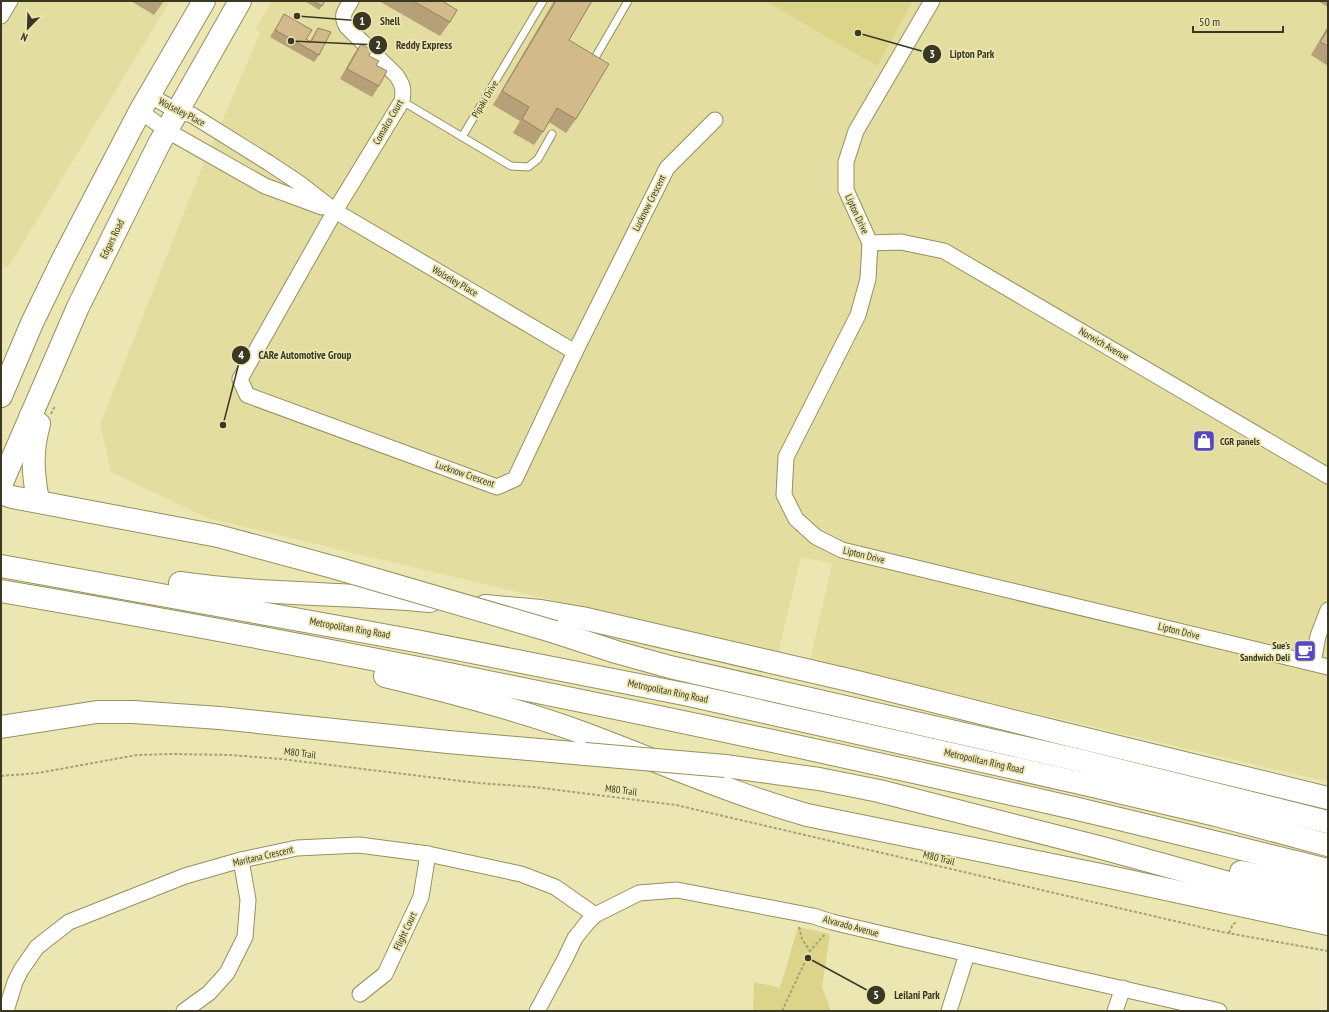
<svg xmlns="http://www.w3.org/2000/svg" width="1329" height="1012" font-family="'PT Sans Narrow',sans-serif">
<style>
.built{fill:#e3dda0}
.green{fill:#dcd489}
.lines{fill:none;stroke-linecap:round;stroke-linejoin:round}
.service-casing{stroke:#95905e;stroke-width:9}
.minor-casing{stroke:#95905e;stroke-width:17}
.primary-casing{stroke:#95905e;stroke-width:24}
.motorway-casing{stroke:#95905e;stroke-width:24}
.path{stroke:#a5a179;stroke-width:2;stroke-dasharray:3 2;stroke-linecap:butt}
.service{stroke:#fff;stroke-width:7}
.minor{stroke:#fff;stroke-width:15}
.primary{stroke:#fff;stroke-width:22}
.motorway{stroke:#fff;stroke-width:22}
.motorway-bridge-casing{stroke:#95905e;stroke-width:24;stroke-linecap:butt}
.motorway-bridge{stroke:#fff;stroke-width:22}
.wall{fill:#b5a078}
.building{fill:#d3ba8b;stroke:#948261}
.labels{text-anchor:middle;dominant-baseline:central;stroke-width:3.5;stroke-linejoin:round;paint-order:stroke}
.street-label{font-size:10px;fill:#3a3823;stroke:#ece7b2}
.poi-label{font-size:10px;font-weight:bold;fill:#3a3823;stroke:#ece7b2;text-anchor:start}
.leader{fill:none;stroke:#3a3823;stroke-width:1.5}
.callout-dot{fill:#3a3823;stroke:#ece7b2;stroke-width:1.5}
.mark-label{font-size:12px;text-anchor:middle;font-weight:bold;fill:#fff}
.callout-label{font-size:11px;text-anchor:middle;font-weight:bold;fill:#3a3823;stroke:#ece7b2;stroke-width:3.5;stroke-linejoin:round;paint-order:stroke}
</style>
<rect width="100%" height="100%" fill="#ece7b2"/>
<g class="built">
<path d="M1 1H170L9 266 1 268Z"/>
<path d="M272 1H1328V782L810 660 832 564 801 557 778 654 207 518 111 472 100 424 203 165 260 33 255 30Z"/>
</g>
<g class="green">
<path d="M765 1H913L877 66Z"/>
<path d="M798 927 830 934 822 987 831 1011H753L754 982 780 988Z"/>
</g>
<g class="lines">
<g class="service-casing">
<g id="service">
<path d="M592 63 628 1"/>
<path d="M402 101 511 166 528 167 538 159 552 134"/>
<path d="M462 137 543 1"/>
</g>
</g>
<g class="minor-casing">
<g id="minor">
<path d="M351 1C345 11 340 15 347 27L396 75C403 85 404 89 402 101L335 211 240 379 247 395 497 487 515 479 575 352 667 168 715 120"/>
<path d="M932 1 856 131 846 162V190L870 243 868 279 858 315 786 457 784 495 796 519 816 537 842 550 1328 667"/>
<path d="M1 16 10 1"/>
<path d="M149 95 177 111 192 115 269 163 299 183 335 211 575 352"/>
<path d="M140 111 166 130 265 186 322 207"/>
<path d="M870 243 901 242 944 251 1328 476"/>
<path d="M1313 663 1318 636 1328 610"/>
<path d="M360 994 385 974 421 897 428 854"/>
<path d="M6 1011 15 982 21 970 30 957 37 947 69 922 185 876 241 860 297 848 359 845 428 854 521 874 555 887 595 915"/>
<path d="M184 1011 209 993 227 973 245 937 248 900 241 860"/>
<path d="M537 1011 565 959 575 938 587 923 595 915 639 893 677 890 813 916 832 922C961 953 1090 981 1219 1011"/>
<path d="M949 1011 967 954"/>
<path d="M1115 1011 1123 988"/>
</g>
</g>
<g class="primary-casing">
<g id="primary">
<path d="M1 396 32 323 64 257 140 111 204 1"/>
<path d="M1 485 78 307 159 144 240 1"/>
</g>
</g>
<g class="motorway-casing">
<g id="motorway">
<path d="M30 417 39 424C31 453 33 473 38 501"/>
<path d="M1 493 12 497 218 536 336 568"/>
<path d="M1 566 416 641 689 695 1089 785 1216 815 1328 845"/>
<path d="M180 583C263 595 347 593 430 601"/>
<path d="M1 591C355 652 706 724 1056 804 1147 825 1237 848 1328 870"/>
<path d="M485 606 541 611 582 618 853 681 1061 733 1328 798"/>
<path d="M555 632 616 652 670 667 1078 760 1328 822"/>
<path d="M385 676C452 692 518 709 583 733 658 761 730 793 807 815L1096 874 1328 924"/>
<path d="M1 727 97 712H133L220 718 448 742 585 754"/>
<path d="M725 766 819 779 879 791 1102 848 1240 886 1328 908"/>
<path d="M1241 872 1328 888"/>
</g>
</g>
<g class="path">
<path d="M51 414 55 406"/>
<path d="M1 776 38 773 137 755 172 754 231 755 281 759 478 783 534 787 676 805 1222 932 1328 951"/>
<path d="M799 927 802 939 810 951"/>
<path d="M1229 933 1233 924 1238 922"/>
<path d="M782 1011 810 951 825 934"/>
</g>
<use href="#service" class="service"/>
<use href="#minor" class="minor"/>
<use href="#primary" class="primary"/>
<use href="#motorway" class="motorway"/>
<g class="motorway-bridge-casing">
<g id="motorway-bridge">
<path d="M336 568 555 632"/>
<path d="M585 754 725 766"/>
</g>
</g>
<use href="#motorway-bridge" class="motorway-bridge"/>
</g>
<g class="wall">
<path d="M131 1H164L154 15Z"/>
<path d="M305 1H325L319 10Z"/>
<path d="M379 1H442L450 22 440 36Z"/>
<path d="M554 1H592L569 40 576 119 566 133 549 122 543 132 534 145 513 133 520 121 493 105Z"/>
<path d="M1318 1H1328V7Z"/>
<path d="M284 14 306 39 310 41 318 28 319 55 314 62 270 37 280 21Z"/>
<path d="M1328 26V66L1311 55Z"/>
<path d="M361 44 369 56 376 65 379 86 372 97 340 79 354 54Z"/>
</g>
<g class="building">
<path d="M313 1H325L322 6Z"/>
<path d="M413 1H442L457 10 450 22Z"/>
<path d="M556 1H592L569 40 609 64 576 119 557 108 543 132 522 119 529 107 502 91Z"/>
<path d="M284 14 312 30 306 39 311 42 318 28 331 32 319 55 275 30Z"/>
<path d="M1328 29V46L1320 42Z"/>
<path d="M361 44 372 50 369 56 379 61 376 65 387 71 379 86 347 69Z"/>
</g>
<defs>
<g id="shop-square" transform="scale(1.15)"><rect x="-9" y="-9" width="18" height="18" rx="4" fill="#5648c0" stroke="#ece7b2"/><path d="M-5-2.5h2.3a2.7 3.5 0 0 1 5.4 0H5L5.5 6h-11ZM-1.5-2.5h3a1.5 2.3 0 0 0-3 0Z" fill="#fff"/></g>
<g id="cafe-square" transform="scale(1.15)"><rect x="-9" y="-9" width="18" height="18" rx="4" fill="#5648c0" stroke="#ece7b2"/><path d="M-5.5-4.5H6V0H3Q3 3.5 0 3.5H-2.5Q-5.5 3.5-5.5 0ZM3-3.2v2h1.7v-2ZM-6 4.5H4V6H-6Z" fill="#fff"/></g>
</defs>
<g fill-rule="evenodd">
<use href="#shop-square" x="1204" y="441"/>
<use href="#cafe-square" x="1305" y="651"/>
</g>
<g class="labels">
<g class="street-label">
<text transform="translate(485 99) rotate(-59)">Pipaki Drive</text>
<text transform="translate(182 112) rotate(27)">Wolseley Place</text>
<text transform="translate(388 122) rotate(-60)">Comalco Court</text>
<text transform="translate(649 203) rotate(-63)">Lucknow Crescent</text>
<text transform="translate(857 214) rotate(65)">Lipton Drive</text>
<text transform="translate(112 239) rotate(-64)">Edgars Road</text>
<text transform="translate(455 281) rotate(30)">Wolseley Place</text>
<text transform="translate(1104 344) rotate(30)">Norwich Avenue</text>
<text transform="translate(465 474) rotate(19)">Lucknow Crescent</text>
<text transform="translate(864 555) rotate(14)">Lipton Drive</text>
<text transform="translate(350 628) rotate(10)">Metropolitan Ring Road</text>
<text transform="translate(1179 631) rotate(14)">Lipton Drive</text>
<text transform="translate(668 691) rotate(12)">Metropolitan Ring Road</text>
<text transform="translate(300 753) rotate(7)">M80 Trail</text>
<text transform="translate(984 761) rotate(13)">Metropolitan Ring Road</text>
<text transform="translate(621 790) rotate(7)">M80 Trail</text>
<text transform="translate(263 856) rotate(-13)">Maritana Crescent</text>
<text transform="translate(939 858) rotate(14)">M80 Trail</text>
<text transform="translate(851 926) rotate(15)">Alvarado Avenue</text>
<text transform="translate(405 931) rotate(-65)">Flight Court</text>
</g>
<g class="poi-label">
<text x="1220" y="441">CGR panels</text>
<text x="1290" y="645" text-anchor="end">Sue's<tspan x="1290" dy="12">Sandwich Deli</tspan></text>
</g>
</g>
<path class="leader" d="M297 16L362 21M291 41L378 45M858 33L932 54M223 425L241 355M808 958L876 995"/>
<g class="callout-dot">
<circle cx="297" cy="16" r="4"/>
<circle cx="291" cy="41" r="4"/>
<circle cx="858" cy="33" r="4"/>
<circle cx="223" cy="425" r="4"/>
<circle cx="808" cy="958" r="4"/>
<circle cx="362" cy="21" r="10"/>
<circle cx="378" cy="45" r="10"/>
<circle cx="932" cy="54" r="10"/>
<circle cx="241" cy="355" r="10"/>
<circle cx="876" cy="995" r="10"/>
</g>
<g class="mark-label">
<text x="362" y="25">1</text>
<text x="378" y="49">2</text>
<text x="932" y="58">3</text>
<text x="241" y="359">4</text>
<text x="876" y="999">5</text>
</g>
<g class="callout-label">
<text x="390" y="25">Shell</text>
<text x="424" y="49">Reddy Express</text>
<text x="972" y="58">Lipton Park</text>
<text x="305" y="359">CARe Automotive Group</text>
<text x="917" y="999">Leilani Park</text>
</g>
<rect width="1329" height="1012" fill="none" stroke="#3a3823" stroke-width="4"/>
<g transform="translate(28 28) rotate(203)" stroke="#ece7b2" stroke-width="3" paint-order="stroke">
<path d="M0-3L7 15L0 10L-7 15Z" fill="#3a3823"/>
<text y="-6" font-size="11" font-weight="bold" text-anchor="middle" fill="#3a3823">N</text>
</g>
<path d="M1193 26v6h90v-6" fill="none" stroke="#3a3823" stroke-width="2"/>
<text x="1199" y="26" font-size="12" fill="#3a3823" stroke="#ece7b2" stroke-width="3" paint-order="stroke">50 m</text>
</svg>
